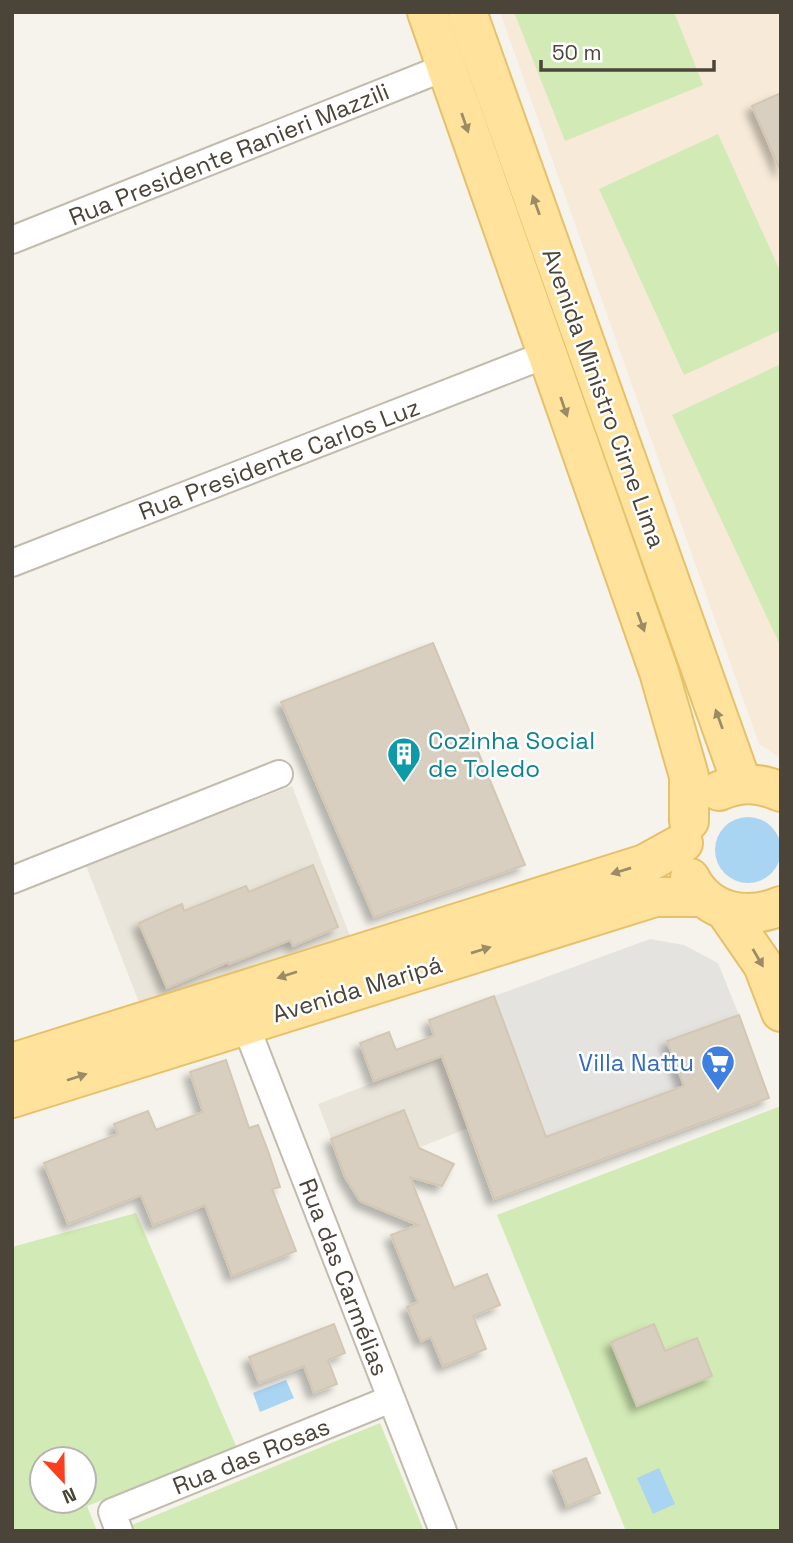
<svg xmlns="http://www.w3.org/2000/svg" width="793" height="1543" font-family="'Space Grotesk',sans-serif">
<style>
.residential{fill:#eae5da}
.commercial{fill:#f7ead8}
.green{fill:#d2eab5;fill-rule:evenodd}
.parking{fill:#e5e3e0}
.water{fill:#a9d4f2}
.building{fill:#d8cfc1;stroke:#d3c7b4;stroke-width:2;filter:url(#shadow)}
.lines{fill:none;stroke-linecap:round;stroke-linejoin:round}
.street-casing{stroke:#c2bbae;stroke-width:30}
.primary-casing{stroke:#e6c16a;stroke-width:42}
.street{stroke:#fff;stroke-width:26}
.primary{stroke:#ffe39c;stroke-width:38}
.oneway{fill:#9c8c66}
.labels{text-anchor:middle;dominant-baseline:central;stroke-width:5;stroke-linejoin:round;paint-order:stroke}
.street-label{font-size:24px;fill:#4b4439;stroke:#fff}
.culture-label{font-size:24px;fill:#0d838f;stroke:#fff;text-anchor:start}
.shop-label{font-size:24px;fill:#366cbe;stroke:#fff;text-anchor:end}
</style>
<defs>
<filter id="shadow"><feDropShadow dx="-6" dy="6" stdDeviation="3.5" flood-color="#0004"/></filter>
</defs>
<rect width="100%" height="100%" fill="#f6f3ec"/>
<g class="residential">
<path d="M292 786 352 941 140 1005 85 863Z"/>
<path d="M440 1057 468 1128 346 1177 318 1104Z"/>
</g>
<path class="commercial" d="M500 12H781V758L759 744Z"/>
<g class="green">
<path d="M514 12H674L703 85 565 141Z"/>
<path d="M718 134 781 273V330L684 375 599 189Z"/>
<path d="M781 364V647L672 415Z"/>
<path d="M781 1106V1531H626L497 1215Z"/>
<path d="M136 1213 237 1448 87 1506 97 1531H12V1247ZM42 1459H84V1501H42Z"/>
<path d="M380 1423 424 1531H135L132 1525Z"/>
</g>
<path class="parking" d="M650 939 684 945 718 963 739 1015 667 1041 684 1086 546 1137 494 996Z"/>
<g class="water">
<circle cx="748" cy="850" r="33"/>
<path d="M286 1380 294 1398 260 1412 253 1393Z"/>
<path d="M659 1468 675 1504 653 1514 637 1478Z"/>
</g>
<g class="building">
<path d="M781 93V172L752 106Z"/>
<path d="M433 643 525 865 374 917 281 702Z"/>
<path d="M313 865 338 927 293 946 290 940 229 964 228 962 167 988 139 923 182 904 184 911 246 886 249 892Z"/>
<path d="M494 996 546 1137 684 1086 667 1041 739 1015 769 1098 494 1199 442 1056 374 1081 360 1043 389 1032 396 1050 434 1036 429 1020Z"/>
<path d="M226 1060 249 1128 258 1125 268 1151 280 1187 272 1189 296 1251 232 1276 205 1205 153 1225 141 1195 68 1224 44 1163 118 1134 114 1124 148 1111 156 1130 203 1112 190 1072Z"/>
<path d="M404 1110 419 1148 454 1164 442 1186 410 1177 454 1288 487 1274 500 1305 473 1316 486 1349 443 1366 431 1337 421 1341 407 1307 418 1302 391 1235 418 1225 360 1201 345 1177 331 1139Z"/>
<path d="M334 1324 345 1353 328 1360 337 1384 314 1393 304 1366 259 1383 249 1357Z"/>
<path d="M654 1324 665 1351 697 1338 712 1376 637 1406 611 1342Z"/>
<path d="M586 1458 600 1493 567 1506 553 1471Z"/>
</g>
<g class="lines">
<g class="street-casing">
<g id="street">
<path d="M12 240 446 67"/>
<path d="M12 563 545 355"/>
<path d="M12 880 279 774"/>
<path d="M245 1024 443 1531"/>
<path d="M119 1531 112 1512 391 1399"/>
</g>
</g>
<g class="primary-casing">
<g id="primary">
<path d="M427 12 659 672 689 776V821"/>
<path d="M467 12 742 784"/>
<path d="M719 791C741 782 759 782 781 792"/>
<path d="M690 878C708 914 747 920 781 906"/>
<path d="M725 910 763 965 781 1012"/>
<path d="M12 1063 645 864 683 843"/>
<path d="M12 1098 655 897H704"/>
</g>
</g>
<use href="#street" class="street"/>
<use href="#primary" class="primary"/>
</g>
<defs><path id="oneway-solid" d="M-6-.8H1V-3.2L6.5 0L1 3.2V.8H-6Z" transform="scale(1.75)"/></defs>
<g class="oneway">
<use href="#oneway-solid" transform="translate(465 123) rotate(71)"/>
<use href="#oneway-solid" transform="translate(536 205) rotate(-110)"/>
<use href="#oneway-solid" transform="translate(564 407) rotate(71)"/>
<use href="#oneway-solid" transform="translate(641 622) rotate(70)"/>
<use href="#oneway-solid" transform="translate(719 719) rotate(-110)"/>
<use href="#oneway-solid" transform="translate(621 871) rotate(163)"/>
<use href="#oneway-solid" transform="translate(481 950) rotate(-17)"/>
<use href="#oneway-solid" transform="translate(758 958) rotate(60)"/>
<use href="#oneway-solid" transform="translate(287 975) rotate(162)"/>
<use href="#oneway-solid" transform="translate(77 1077) rotate(-18)"/>
</g>
<defs>
<g id="building-pin" transform="scale(1.75)"><path d="M0 17L-7.5 6A9.5 9.5 0 1 1 7.5 6Z" fill="#0f9aa8" stroke="#fff"/><path d="M-4-6H4V6H1V3H-1V6H-4ZM-2.5-4.3h1.7v1.8h-1.7ZM.8-4.3h1.7v1.8H.8ZM-2.5-1h1.7V.8h-1.7ZM.8-1h1.7V.8H.8Z" fill="#fff"/></g>
<g id="supermarket-pin" transform="scale(1.75)"><path d="M0 17L-7.5 6A9.5 9.5 0 1 1 7.5 6Z" fill="#3f7fe0" stroke="#fff"/><path d="M-6-5.5h2.5l.6 2H6L4.5 2H-2.5L-4.4-4H-6ZM-1.5 3.2a1.3 1.3 0 1 0 .1 0ZM3 3.2a1.3 1.3 0 1 0 .1 0Z" fill="#fff"/></g>
</defs>
<g fill-rule="evenodd">
<use href="#building-pin" x="404" y="754"/>
<use href="#supermarket-pin" x="718" y="1062"/>
</g>
<g class="labels">
<g class="street-label">
<text transform="translate(229 154) rotate(-22)">Rua Presidente Ranieri Mazzili</text>
<text transform="translate(604 398) rotate(70)">Avenida Ministro Cirne Lima</text>
<text transform="translate(279 459) rotate(-21)">Rua Presidente Carlos Luz</text>
<text transform="translate(357 989) rotate(-17)">Avenida Maripá</text>
<text transform="translate(344 1277) rotate(69)">Rua das Carmélias</text>
<text transform="translate(251 1456) rotate(-22)">Rua das Rosas</text>
</g>
<g class="culture-label">
<text x="428" y="740">Cozinha Social<tspan x="428" dy="28">de Toledo</tspan></text>
</g>
<g class="shop-label">
<text x="694" y="1062">Villa Nattu</text>
</g>
</g>
<rect width="793" height="1543" fill="none" stroke="#4b4439" stroke-width="28"/>
<g transform="translate(63 1480) rotate(158)"><circle r="33" fill="#ffffff" stroke="#b7b4b0" stroke-width="2"/>
<path d="M0-5L12 26L0 18L-12 26Z" fill="#fc3f1d"/>
<text y="-10" font-size="19" font-weight="bold" text-anchor="middle" fill="#4b4439">N</text>
</g>
<path d="M541 60v10h173v-10" fill="none" stroke="#4b4439" stroke-width="3.5"/>
<text x="552" y="60" font-size="21" fill="#4b4439" stroke="#ffffff" stroke-width="5" paint-order="stroke">50 m</text>
</svg>
